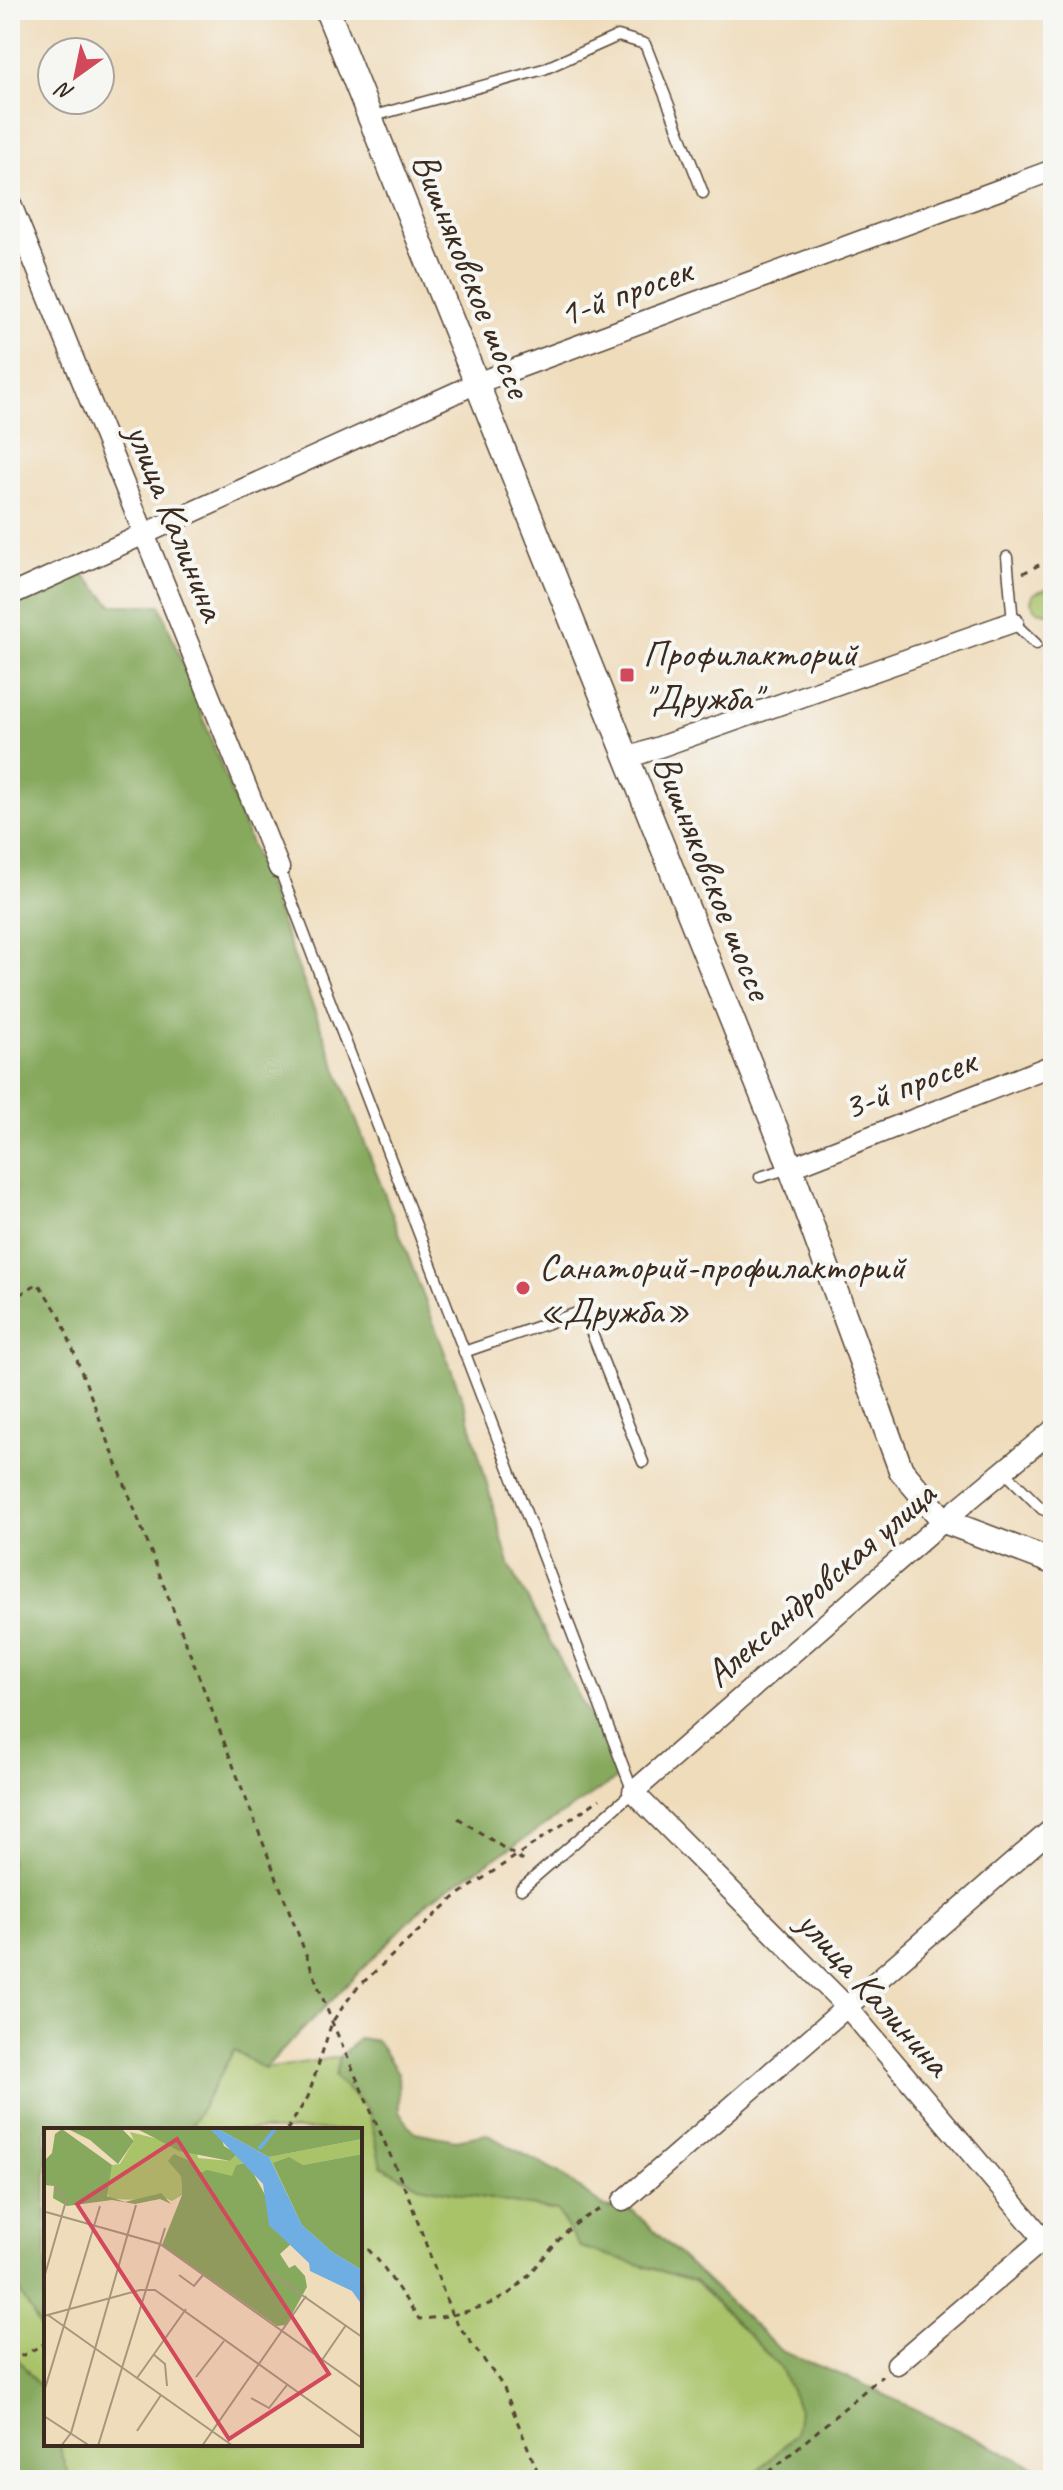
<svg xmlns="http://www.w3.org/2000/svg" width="1063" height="2490" font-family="Caveat,sans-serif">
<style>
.green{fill:#a9c369;stroke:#727644;stroke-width:2}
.forest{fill:#86a95d;stroke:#606a3e;stroke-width:2}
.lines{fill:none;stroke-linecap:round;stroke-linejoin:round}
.service-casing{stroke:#564536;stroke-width:13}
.minor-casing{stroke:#564536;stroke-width:23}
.tertiary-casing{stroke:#564536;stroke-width:27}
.path{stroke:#564536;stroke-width:3;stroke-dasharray:6 6;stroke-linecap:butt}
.service{stroke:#fff;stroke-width:10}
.minor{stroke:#fff;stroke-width:20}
.tertiary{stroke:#fff;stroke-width:24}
.poi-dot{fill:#d1495b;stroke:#f6f6f2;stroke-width:3}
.labels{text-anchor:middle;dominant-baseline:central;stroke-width:8;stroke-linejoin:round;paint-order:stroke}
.street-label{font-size:38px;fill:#3b2a1e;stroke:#f6f6f2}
.poi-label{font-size:38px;fill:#3b2a1e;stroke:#f6f6f2;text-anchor:start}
.inset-river{fill:none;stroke:#6eaee2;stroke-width:4}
.inset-road{fill:none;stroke:#a7957c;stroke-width:2}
.view{fill:#d1495b;fill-opacity:0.15;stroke:#d1495b;stroke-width:4}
.inset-edge{fill:none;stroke:#3b2a1e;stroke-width:4}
</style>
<rect width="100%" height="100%" fill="#f6f6f2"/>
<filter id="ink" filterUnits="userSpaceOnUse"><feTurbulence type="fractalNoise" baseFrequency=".0125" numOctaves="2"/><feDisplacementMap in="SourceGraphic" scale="16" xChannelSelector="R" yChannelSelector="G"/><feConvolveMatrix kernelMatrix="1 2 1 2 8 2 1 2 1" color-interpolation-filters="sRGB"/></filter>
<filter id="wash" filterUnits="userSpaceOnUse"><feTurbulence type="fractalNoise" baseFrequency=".006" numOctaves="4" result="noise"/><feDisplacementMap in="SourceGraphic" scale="32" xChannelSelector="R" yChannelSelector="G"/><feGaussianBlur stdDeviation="1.8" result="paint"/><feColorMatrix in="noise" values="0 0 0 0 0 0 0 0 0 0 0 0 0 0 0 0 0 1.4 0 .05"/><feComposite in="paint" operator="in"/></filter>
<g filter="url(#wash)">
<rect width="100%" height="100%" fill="#efdcbb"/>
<g class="green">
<path d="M1053 586V614L1037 611 1031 602 1033 594Z"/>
<path d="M234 2050 264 2069 339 2057 335 2077 369 2111 381 2166 419 2186 557 2211 580 2247 694 2281 782 2368 799 2409 796 2434 749 2480H70L59 2444H360V2130H189Z"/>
<path d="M10 2271 46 2326V2402L42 2390 10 2349Z"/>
</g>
<g class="forest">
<path d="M84 575 112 605H160L466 1408 509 1564 621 1776 430 1900 264 2069 234 2050 189 2130H46V2337L10 2275V2177L19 2128 10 2127V606Z"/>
<path d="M359 2038 377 2041 398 2073 399 2112 415 2132 456 2140 486 2134 558 2172 604 2207 633 2211 781 2351 854 2380 1053 2476V2480H749L796 2434 799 2409 781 2368 695 2281 580 2247 557 2211 419 2186 381 2166 369 2111 335 2077 339 2057Z"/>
<path d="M10 2349 42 2390 46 2444H59L70 2480H10Z"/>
</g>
</g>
<g filter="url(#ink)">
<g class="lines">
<g class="service-casing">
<g id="service">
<path d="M370 117 544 69 618 36 645 44 703 193"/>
<path d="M1007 557 1013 622 1036 644"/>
<path d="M279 868 633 1792 521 1889"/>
<path d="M760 1177 790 1168"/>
<path d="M464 1352 583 1311 643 1462"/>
<path d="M1004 1471 1042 1509 1053 1513"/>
</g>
</g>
<g class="minor-casing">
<g id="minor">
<path d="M10 202 279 868"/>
<path d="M10 595 477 383 1053 170"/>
<path d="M628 758 1013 622"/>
<path d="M790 1168 1053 1065"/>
<path d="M1053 1430 954 1512 633 1792 848 2008 1053 2250"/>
<path d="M623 2201 1053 1828"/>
<path d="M897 2364 1052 2232"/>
</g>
</g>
<g class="tertiary-casing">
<path id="tertiary" d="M327 10 783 1147 901 1470 944 1521 1053 1562"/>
</g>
<g class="path">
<path d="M1023 573 1053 558"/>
<path d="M10 1301 38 1283 60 1316 332 2022 409 2198 453 2318 503 2386 541 2480"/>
<path d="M458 1818 528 1864"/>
<path d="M287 2130 308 2097 332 2022 355 1990 454 1898 600 1799"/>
<path d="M360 2240 382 2265 419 2319C448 2318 497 2307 518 2286 550 2256 561 2225 604 2208"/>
<path d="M10 2362 46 2343"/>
<path d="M760 2480 882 2376"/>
</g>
<use href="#service" class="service"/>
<use href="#minor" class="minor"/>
<use href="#tertiary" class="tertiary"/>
</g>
</g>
<g class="poi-dot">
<rect x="619" y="667" width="16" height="16" rx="4"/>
<circle cx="523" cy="1288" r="8"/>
</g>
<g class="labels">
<g class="street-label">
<text transform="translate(472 275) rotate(68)">Вишняковское шоссе</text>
<text transform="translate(625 292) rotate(-20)">1-й просек</text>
<text transform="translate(176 522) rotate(68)">улица Калинина</text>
<text transform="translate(713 877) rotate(68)">Вишняковское шоссе</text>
<text transform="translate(909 1084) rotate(-21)">3-й просек</text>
<text transform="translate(820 1584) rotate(-41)">Александровская улица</text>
<text transform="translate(874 1993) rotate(48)">улица Калинина</text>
</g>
<g class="poi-label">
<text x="643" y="653">Профилакторий<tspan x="643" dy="44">"Дружба"</tspan></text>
<text x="539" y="1266">Санаторий-профилакторий<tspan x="539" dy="44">«Дружба»</tspan></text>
</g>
</g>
<g transform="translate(44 2128)">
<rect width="318" height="318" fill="#efdcbb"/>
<path d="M90 0H149L154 30 186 33 193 26 201 35 192 37 189 48H137L138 67 128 73 112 66 98 72 67 71 62 65 68 37 76 36 90 13 86 4 114 11ZM318 11V26L259 37 318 142 258 97 225 29Z" fill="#a9c369"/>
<path d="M22 0H77L90 13 74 36 46 12ZM92 0H318V11L225 29 174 1 180 18 193 26 186 33 135 23ZM18 1 68 37 63 68 81 74 117 65 127 76 116 71 91 76 68 72 23 78 9 70 10 58 0 57V33L8 25 11 6ZM130 26 148 34 154 46 163 42 188 48 192 37 201 35 208 43 225 74V97L247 116 236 126 245 140 251 137 261 148 263 159 242 197 233 198 118 117 138 67 137 48 124 33ZM318 26V142L288 124 258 97 229 35 245 29 259 37Z" fill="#86a95d"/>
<path d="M174 1 225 29 258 97 288 124 318 142V177L308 163 266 143 265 135 225 97 219 56 167 2Z" fill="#6eaee2"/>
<path class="inset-river" d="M215 21 232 0"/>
<path class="inset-road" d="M2 84 116 116 318 260M225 144 318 209M135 147 150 158 159 147M0 150 22 73 11 57M4 187 189 318M0 188 96 162H111L318 310M109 226 121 236 123 258M278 232 302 197M152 249 180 213M93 250 142 181M0 264 56 78M207 270 225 280 243 257M0 288 46 318M93 303 117 267M17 318 27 305 92 77M54 318 121 100M158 318 262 168"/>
<path class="view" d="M133 11 285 246 185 311 33 76Z"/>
<rect width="318" height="318" class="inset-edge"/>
</g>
<rect width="1063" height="2490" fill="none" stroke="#f6f6f2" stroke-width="40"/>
<g transform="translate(76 76) rotate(213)"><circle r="38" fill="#f6f6f2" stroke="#aba49d" stroke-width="2"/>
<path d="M0-6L14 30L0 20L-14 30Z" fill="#d1495b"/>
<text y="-12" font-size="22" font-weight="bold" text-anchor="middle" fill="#3b2a1e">N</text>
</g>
</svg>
